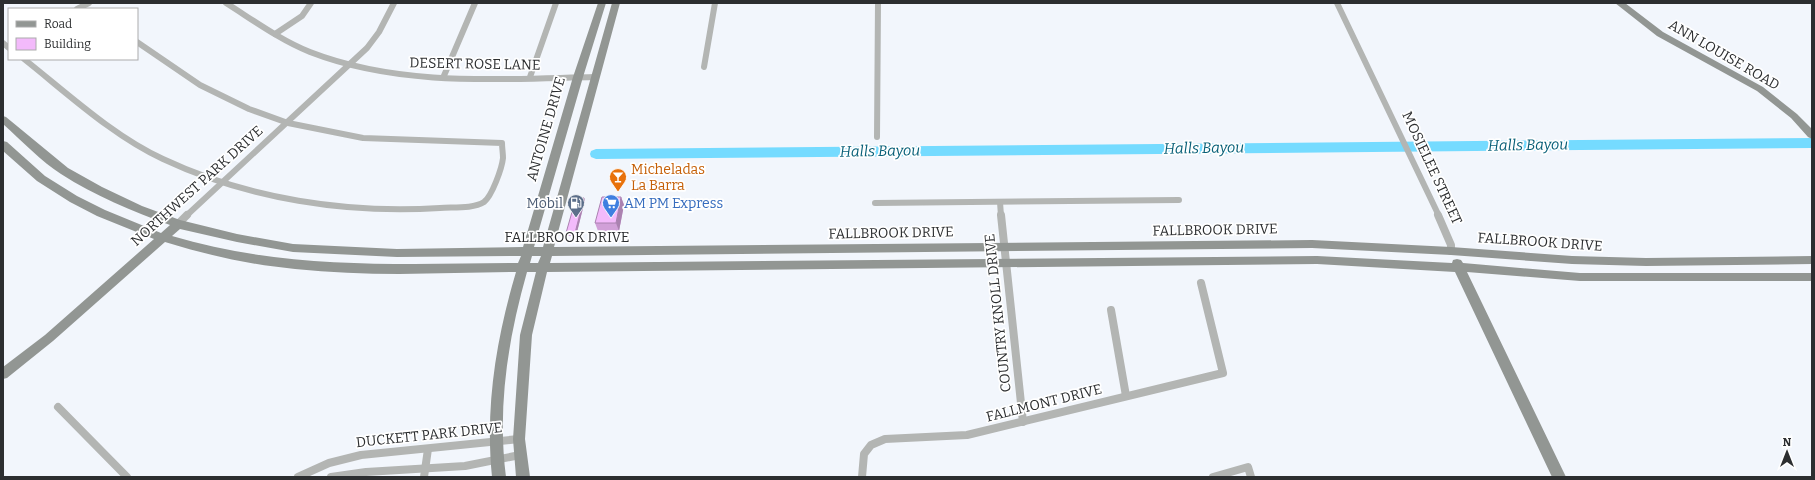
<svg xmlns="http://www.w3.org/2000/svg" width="1815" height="480" font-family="Bitter,serif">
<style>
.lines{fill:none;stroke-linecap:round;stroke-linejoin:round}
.river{fill:#75dbff;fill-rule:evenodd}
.street-far1{stroke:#b3b5b3;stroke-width:6}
.street{stroke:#b3b5b3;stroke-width:8}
.secondary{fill:#929693;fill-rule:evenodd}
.wall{fill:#d1a0d8}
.shaded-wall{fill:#aa82b0}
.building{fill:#f3bafb;stroke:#aa82b0}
.labels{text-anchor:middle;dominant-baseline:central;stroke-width:3.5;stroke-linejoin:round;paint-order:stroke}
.street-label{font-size:14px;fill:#2c2e30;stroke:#fff}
.food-label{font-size:14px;fill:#c56008;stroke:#fff;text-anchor:start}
.service-label{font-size:14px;fill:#4e5e75;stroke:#fff;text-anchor:end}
.shop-label{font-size:14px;fill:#366cbe;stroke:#fff;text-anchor:start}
.water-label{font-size:15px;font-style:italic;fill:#075f77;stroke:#fff}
</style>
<rect width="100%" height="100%" fill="#f2f6fc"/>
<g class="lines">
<path class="river" d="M1812 138V148L596 159 591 157 590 154 591 151 596 149Z"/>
<g class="street-far1">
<path d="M226 3C253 20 280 40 310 52 400 87 500 79 595 77"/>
<path d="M1337 3 1439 216"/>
<path d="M77 9 89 3"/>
<path d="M275 34 302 16 311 3"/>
<path d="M3 43 9 48"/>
<path d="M24 59C67 93 113 136 163 159 248 199 347 214 440 208 453 207 473 209 484 202 492 196 502 168 503 158 503 153 502 148 502 143L363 138 288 123 249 109 200 85 137 42"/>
<path d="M704 67 715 3"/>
<path d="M530 77 556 3"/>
<path d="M443 78 475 3"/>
<path d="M877 137 878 3"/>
<path d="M1000 202 1001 216"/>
<path d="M875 203 1179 200"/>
<path d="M186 216 367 48 379 32 394 3"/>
</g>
<g class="street">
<path d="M1001 215 1023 422"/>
<path d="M1438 215 1451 245V251"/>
<path d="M178 224 187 215"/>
<path d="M1111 310 1126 396"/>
<path d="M58 407 127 477"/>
<path d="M298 477 329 463 361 455 519 439"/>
<path d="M331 477 366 472 465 466 520 455"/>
<path d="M424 477 428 449"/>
<path d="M862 477 864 454 871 445 885 439 967 435 1223 373 1201 283"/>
<path d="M1213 477 1248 467 1251 477"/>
</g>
<g class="secondary">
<path d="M598 3H606L583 77 534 247H543L612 3H620L554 247 1312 240 1451 247 1572 256 1646 258 1812 256V264L1646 266 1572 264 1451 255 1312 248 552 256 550 263 1317 256 1452 263 1453 260 1457 259 1461 260 1463 263 1580 273H1812V281H1580L1467 272 1566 477H1552L1455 272 1317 264 547 272 532 335 525 439 530 477H516L513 439 520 335 536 272H527C508 339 497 407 506 477H492C485 407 496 339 516 272 442 273 368 277 295 269 251 265 207 255 165 242L53 341 7 378 3 379V367L45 335 154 239 97 216 70 202 37 181 3 151V141L7 142 45 176 77 196 105 210 161 233 170 225C132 211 95 196 61 174 42 162 21 140 3 124V116L6 117 68 168 102 187 142 206 180 220 237 234 293 244 397 249 523 247 573 77ZM180 229 237 242 293 252 397 257 521 256 518 263C402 264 285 270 172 236ZM532 256H541L538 263H530Z"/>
<path d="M1615 3H1625L1663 32 1763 87 1797 114 1812 129V139L1808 137 1791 118 1757 91 1657 36Z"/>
</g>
</g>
<g class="wall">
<path d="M621 197 624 205 619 231H598L595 223Z"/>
<path d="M585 200 576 236H567L566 233Z"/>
</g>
<g class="shaded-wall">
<path d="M621 197 624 205 619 231 616 223Z"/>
<path d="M584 198 585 200 576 236 575 233Z"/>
</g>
<g class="building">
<path d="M602 197H621L616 223H595Z"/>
<path d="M576 198H584L575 233H566Z"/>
</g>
<defs>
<g id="bar-pin" transform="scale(0.9)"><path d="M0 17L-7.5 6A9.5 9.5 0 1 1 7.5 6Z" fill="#e8710a" stroke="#fff"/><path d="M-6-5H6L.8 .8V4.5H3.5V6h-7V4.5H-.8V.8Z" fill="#fff"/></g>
<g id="fuel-pin" transform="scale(0.9)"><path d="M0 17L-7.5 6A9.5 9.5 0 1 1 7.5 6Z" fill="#5c6f8a" stroke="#fff"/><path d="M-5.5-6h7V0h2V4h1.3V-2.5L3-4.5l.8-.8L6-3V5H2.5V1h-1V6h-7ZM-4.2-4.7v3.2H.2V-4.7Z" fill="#fff"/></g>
<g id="supermarket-pin" transform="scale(0.9)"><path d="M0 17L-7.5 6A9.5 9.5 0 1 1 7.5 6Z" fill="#3f7fe0" stroke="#fff"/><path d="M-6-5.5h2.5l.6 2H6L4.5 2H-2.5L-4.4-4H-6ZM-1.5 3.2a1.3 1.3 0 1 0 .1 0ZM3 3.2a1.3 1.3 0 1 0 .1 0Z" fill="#fff"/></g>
</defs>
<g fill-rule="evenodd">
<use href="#bar-pin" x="618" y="177"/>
<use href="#fuel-pin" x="576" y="203"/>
<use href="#supermarket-pin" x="611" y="203"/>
</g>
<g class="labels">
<g class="street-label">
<text transform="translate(1724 55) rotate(30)">ANN LOUISE ROAD</text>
<text transform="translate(475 64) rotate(1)">DESERT ROSE LANE</text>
<text transform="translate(546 129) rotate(-74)">ANTOINE DRIVE</text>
<text transform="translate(1432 168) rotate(65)">MOSIELEE STREET</text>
<text transform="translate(197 186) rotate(-42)">NORTHWEST PARK DRIVE</text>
<text transform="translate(1215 230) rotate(-1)">FALLBROOK DRIVE</text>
<text transform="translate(891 233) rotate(-1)">FALLBROOK DRIVE</text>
<text x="567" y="237">FALLBROOK DRIVE</text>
<text transform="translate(1540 242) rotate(4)">FALLBROOK DRIVE</text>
<text transform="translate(998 313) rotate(-96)">COUNTRY KNOLL DRIVE</text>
<text transform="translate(1044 403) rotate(-14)">FALLMONT DRIVE</text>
<text transform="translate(429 435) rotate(-6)">DUCKETT PARK DRIVE</text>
</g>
<g class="food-label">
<text x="631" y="169">Micheladas<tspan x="631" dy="16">La Barra</tspan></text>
</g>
<g class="service-label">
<text x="563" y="203">Mobil</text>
</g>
<g class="shop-label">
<text x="624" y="203">AM PM Express</text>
</g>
<g class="water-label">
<text transform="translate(1528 145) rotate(-1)">Halls Bayou</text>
<text transform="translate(1204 148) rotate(-1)">Halls Bayou</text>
<text transform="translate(880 151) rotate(-1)">Halls Bayou</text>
</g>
</g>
<rect width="1815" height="480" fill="none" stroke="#2c2e30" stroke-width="8"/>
<rect x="8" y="8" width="130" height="52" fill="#ffffff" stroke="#ababac"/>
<rect x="16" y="21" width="20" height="6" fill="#929693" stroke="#ababac"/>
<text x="44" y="28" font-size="12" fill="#2c2e30">Road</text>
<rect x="16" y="38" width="20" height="12" fill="#f3bafb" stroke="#ababac"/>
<text x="44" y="48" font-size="12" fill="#2c2e30">Building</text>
<g transform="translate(1787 452)" stroke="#ffffff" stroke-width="3" paint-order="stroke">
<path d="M0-3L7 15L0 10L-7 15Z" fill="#2c2e30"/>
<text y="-6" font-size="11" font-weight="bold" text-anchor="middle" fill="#2c2e30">N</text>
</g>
</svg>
